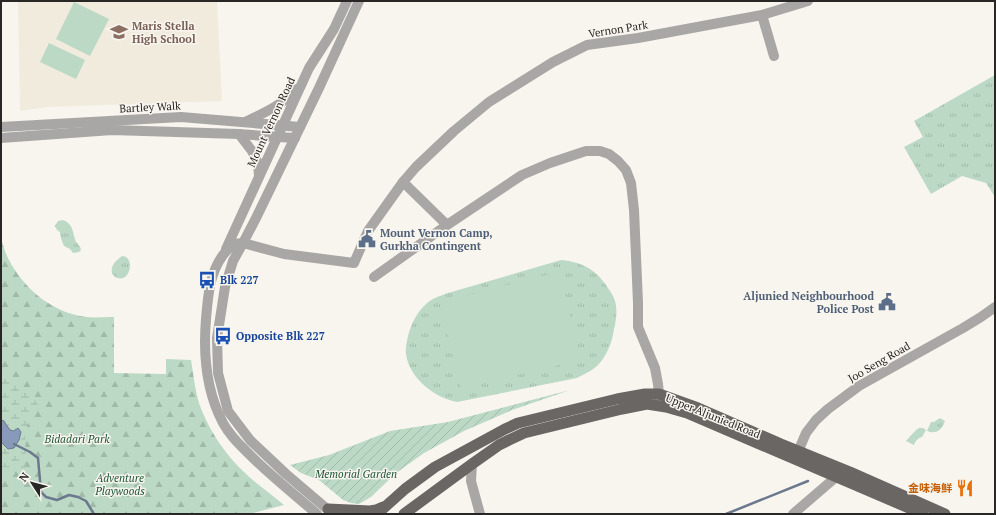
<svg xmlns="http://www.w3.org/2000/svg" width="996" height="515" font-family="'PT Serif','Noto Sans SC',serif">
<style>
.built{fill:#f1ebde}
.grass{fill:url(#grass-tufts)}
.forest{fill:url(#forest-firs)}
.wetland{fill:url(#wetland-marsh)}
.garden{fill:url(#garden-furrows)}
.pitch{fill:#bbd9c4}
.water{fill:#889ab9;stroke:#6b788d}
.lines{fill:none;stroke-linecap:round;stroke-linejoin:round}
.stream{stroke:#6b788d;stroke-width:2.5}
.minor{stroke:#a9a7a5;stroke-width:10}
.primary{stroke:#6a6663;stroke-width:11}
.labels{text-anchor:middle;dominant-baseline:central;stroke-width:3;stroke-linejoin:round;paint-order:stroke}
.education-label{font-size:11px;font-weight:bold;fill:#785e54;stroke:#f8f5ef;text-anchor:start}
.street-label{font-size:11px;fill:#282725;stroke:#f8f5ef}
.service-label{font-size:11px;font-weight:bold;fill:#4e5e75;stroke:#f8f5ef;text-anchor:start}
.transit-label{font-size:11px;font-weight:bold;fill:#164399;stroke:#f8f5ef;text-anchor:start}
.park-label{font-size:11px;font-style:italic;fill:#1c5434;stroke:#f8f5ef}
.food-label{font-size:11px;font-weight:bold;fill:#c56008;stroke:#f8f5ef;text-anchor:end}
</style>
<defs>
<pattern id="grass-tufts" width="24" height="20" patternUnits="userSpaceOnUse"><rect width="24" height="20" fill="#bbd9c4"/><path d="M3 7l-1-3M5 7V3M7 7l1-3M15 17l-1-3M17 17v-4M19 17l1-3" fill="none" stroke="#a1baa8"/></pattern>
<pattern id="forest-firs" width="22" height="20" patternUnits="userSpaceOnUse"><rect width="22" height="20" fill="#bbd9c4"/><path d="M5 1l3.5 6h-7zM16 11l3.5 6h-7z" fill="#a1baa8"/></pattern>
<pattern id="wetland-marsh" width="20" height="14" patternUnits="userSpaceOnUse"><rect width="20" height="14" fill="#bbd9c4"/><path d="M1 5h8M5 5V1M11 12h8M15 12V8" fill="none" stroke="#a1baa8"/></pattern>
<pattern id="garden-furrows" width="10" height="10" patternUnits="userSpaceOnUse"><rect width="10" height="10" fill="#bbd9c4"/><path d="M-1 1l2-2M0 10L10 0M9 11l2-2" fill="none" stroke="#a1baa8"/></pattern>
</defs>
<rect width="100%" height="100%" fill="#f8f5ef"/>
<path class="built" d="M18 1H217L222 101 48 107 20 111Z"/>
<g class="grass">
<path d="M995 75V197L986 183 962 176 931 194 904 147 923 137 914 121Z"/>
<path d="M63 220C73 224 72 230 75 239 76 244 80 244 81 250L79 252 73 253 70 249 64 246C62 241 60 237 60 232L57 230 55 226 58 221Z"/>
<path d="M122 256C133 256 132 275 123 278 117 280 110 275 112 268 113 263 118 259 122 256Z"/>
<path d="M561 260C584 262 598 271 610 291 613 295 615 300 616 305 617 313 616 322 614 329 612 343 607 355 598 365 592 371 584 374 577 378L457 402C435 398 409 378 406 354 405 347 407 342 408 336 411 324 417 312 426 304 432 298 440 296 448 293Z"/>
<path d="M940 418 945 421C942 429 937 435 927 431L931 422H934Z"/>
<path d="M919 428H923L926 430 922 437C918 438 915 441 914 445L906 441C909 438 914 431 919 428Z"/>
</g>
<path class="forest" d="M1 237C3 245 5 253 9 260 24 289 53 313 86 317 95 318 105 317 114 317V373L166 374V359L191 360C194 377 195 395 202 411 211 433 226 455 244 472 256 484 271 494 284 505L249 514H1Z"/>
<path class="wetland" d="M1 372 14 378 38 404 28 422 25 433 26 472 1 466Z"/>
<path class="garden" d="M570 390 512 410 464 431 424 453 396 473 371 497 359 504 351 503 343 500 319 480 301 473 290 465 329 455 390 431 448 422Z"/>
<g class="pitch">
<path d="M74 2 109 19 90 56 56 39Z"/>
<path d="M49 43 85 60 76 79 40 62Z"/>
<path d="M558 272 582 360 461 388 440 302Z"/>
</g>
<path class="water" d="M3 420 10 430 14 431 18 428 21 432 19 440 14 448 8 449 1 442V422Z"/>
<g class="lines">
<g class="stream">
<path d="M14 444 30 452 38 458 41 492 46 497 57 500 69 495 78 497 86 501 94 514"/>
<path d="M726 514 808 481"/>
</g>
<g class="minor">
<path d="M762 15 774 56"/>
<path d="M247 121C266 112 282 105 297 89"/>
<path d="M1 127 181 117 300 127"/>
<path d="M239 134 252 151 258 163 259 176"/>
<path d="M1 138 112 130 239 134 278 137 295 138"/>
<path d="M403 182 447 225"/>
<path d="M226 249 309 68 334 29 347 1"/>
<path d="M374 277 447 225 522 175 550 163 586 151H600L609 154 618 161 626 170 631 183 634 210 638 303V327L655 368 658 384 659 394 658 406"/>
<path d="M795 459 806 433 816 420 828 409 859 386 963 328 981 317 995 307"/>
<path d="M472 464 471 481 480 514"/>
<path d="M317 514C295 495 271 476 251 456 240 445 230 436 223 423 206 391 203 355 206 319 208 297 209 274 223 255 226 251 230 248 233 244L243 243 284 254 354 263 368 231 403 182 416 167 454 131 489 102 553 62 587 45 638 38 762 15 808 1"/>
<path d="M333 514 286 474 250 440 228 411 218 373 217 338 225 287 233 261 243 243 256 218 319 88 359 1"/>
<path d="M793 514 836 477 839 471"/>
</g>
<g class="primary">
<path d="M328 509 370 511 376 510 383 507"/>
<path d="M377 514 405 489 435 467 505 429 518 423 617 399 645 394H659L698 408 781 444 850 472 945 514"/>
<path d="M404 514 472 464 499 445 509 440 524 433 622 409 647 404 666 407 687 413 923 514"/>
</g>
</g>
<defs>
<g id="school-bare" transform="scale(1.38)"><path d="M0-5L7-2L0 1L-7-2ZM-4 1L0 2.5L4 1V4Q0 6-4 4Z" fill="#8d6e63" stroke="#f8f5ef" stroke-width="2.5" paint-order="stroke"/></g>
<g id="civic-bare" transform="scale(1.38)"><path d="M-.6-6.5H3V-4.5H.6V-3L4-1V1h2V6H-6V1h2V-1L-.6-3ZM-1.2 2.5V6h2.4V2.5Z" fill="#5c6f8a" stroke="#f8f5ef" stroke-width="2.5" paint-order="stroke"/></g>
<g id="bus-bare" transform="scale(1.38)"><path d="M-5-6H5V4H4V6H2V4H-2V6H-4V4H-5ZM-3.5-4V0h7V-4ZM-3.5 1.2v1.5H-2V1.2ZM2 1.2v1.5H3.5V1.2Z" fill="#1a4fb4" stroke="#f8f5ef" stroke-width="2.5" paint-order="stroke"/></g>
<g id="restaurant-bare" transform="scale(1.38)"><path d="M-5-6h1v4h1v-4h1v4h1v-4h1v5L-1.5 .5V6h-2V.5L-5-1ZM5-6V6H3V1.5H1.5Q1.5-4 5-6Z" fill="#e8710a" stroke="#f8f5ef" stroke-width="2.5" paint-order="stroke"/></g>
</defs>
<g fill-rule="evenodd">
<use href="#school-bare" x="119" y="32"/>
<use href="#civic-bare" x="367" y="239"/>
<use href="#bus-bare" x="207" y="280"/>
<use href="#civic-bare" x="887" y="302"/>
<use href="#bus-bare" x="223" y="336"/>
<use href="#restaurant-bare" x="965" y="488"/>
</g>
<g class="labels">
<g class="education-label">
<text x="132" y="26">Maris Stella<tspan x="132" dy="13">High School</tspan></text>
</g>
<g class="street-label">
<text transform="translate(618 29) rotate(-9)">Vernon Park</text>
<text transform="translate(150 107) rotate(-3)">Bartley Walk</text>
<text transform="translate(271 122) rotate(-65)">Mount Vernon Road</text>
<text transform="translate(879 362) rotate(-30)">Joo Seng Road</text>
<text transform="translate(713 416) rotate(22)">Upper Aljunied Road</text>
</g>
<g class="service-label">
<text x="380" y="233">Mount Vernon Camp,<tspan x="380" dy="13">Gurkha Contingent</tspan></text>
<text x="874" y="296" text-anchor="end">Aljunied Neighbourhood<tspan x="874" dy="13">Police Post</tspan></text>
</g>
<g class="transit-label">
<text x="220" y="280">Blk 227</text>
<text x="236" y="336">Opposite Blk 227</text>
</g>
<g class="park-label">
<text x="77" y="439">Bidadari Park</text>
<text x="356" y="474">Memorial Garden</text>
<text x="120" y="478">Adventure<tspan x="120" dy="13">Playwoods</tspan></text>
</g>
<g class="food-label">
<text x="952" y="488">金味海鲜</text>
</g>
</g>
<rect width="996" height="515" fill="none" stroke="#282725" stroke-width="4"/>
<g transform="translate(32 483) rotate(306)" stroke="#f8f5ef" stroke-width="3" paint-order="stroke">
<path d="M0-3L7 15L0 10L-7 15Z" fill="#282725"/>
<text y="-6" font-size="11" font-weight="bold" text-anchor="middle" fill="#282725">N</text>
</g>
</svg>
